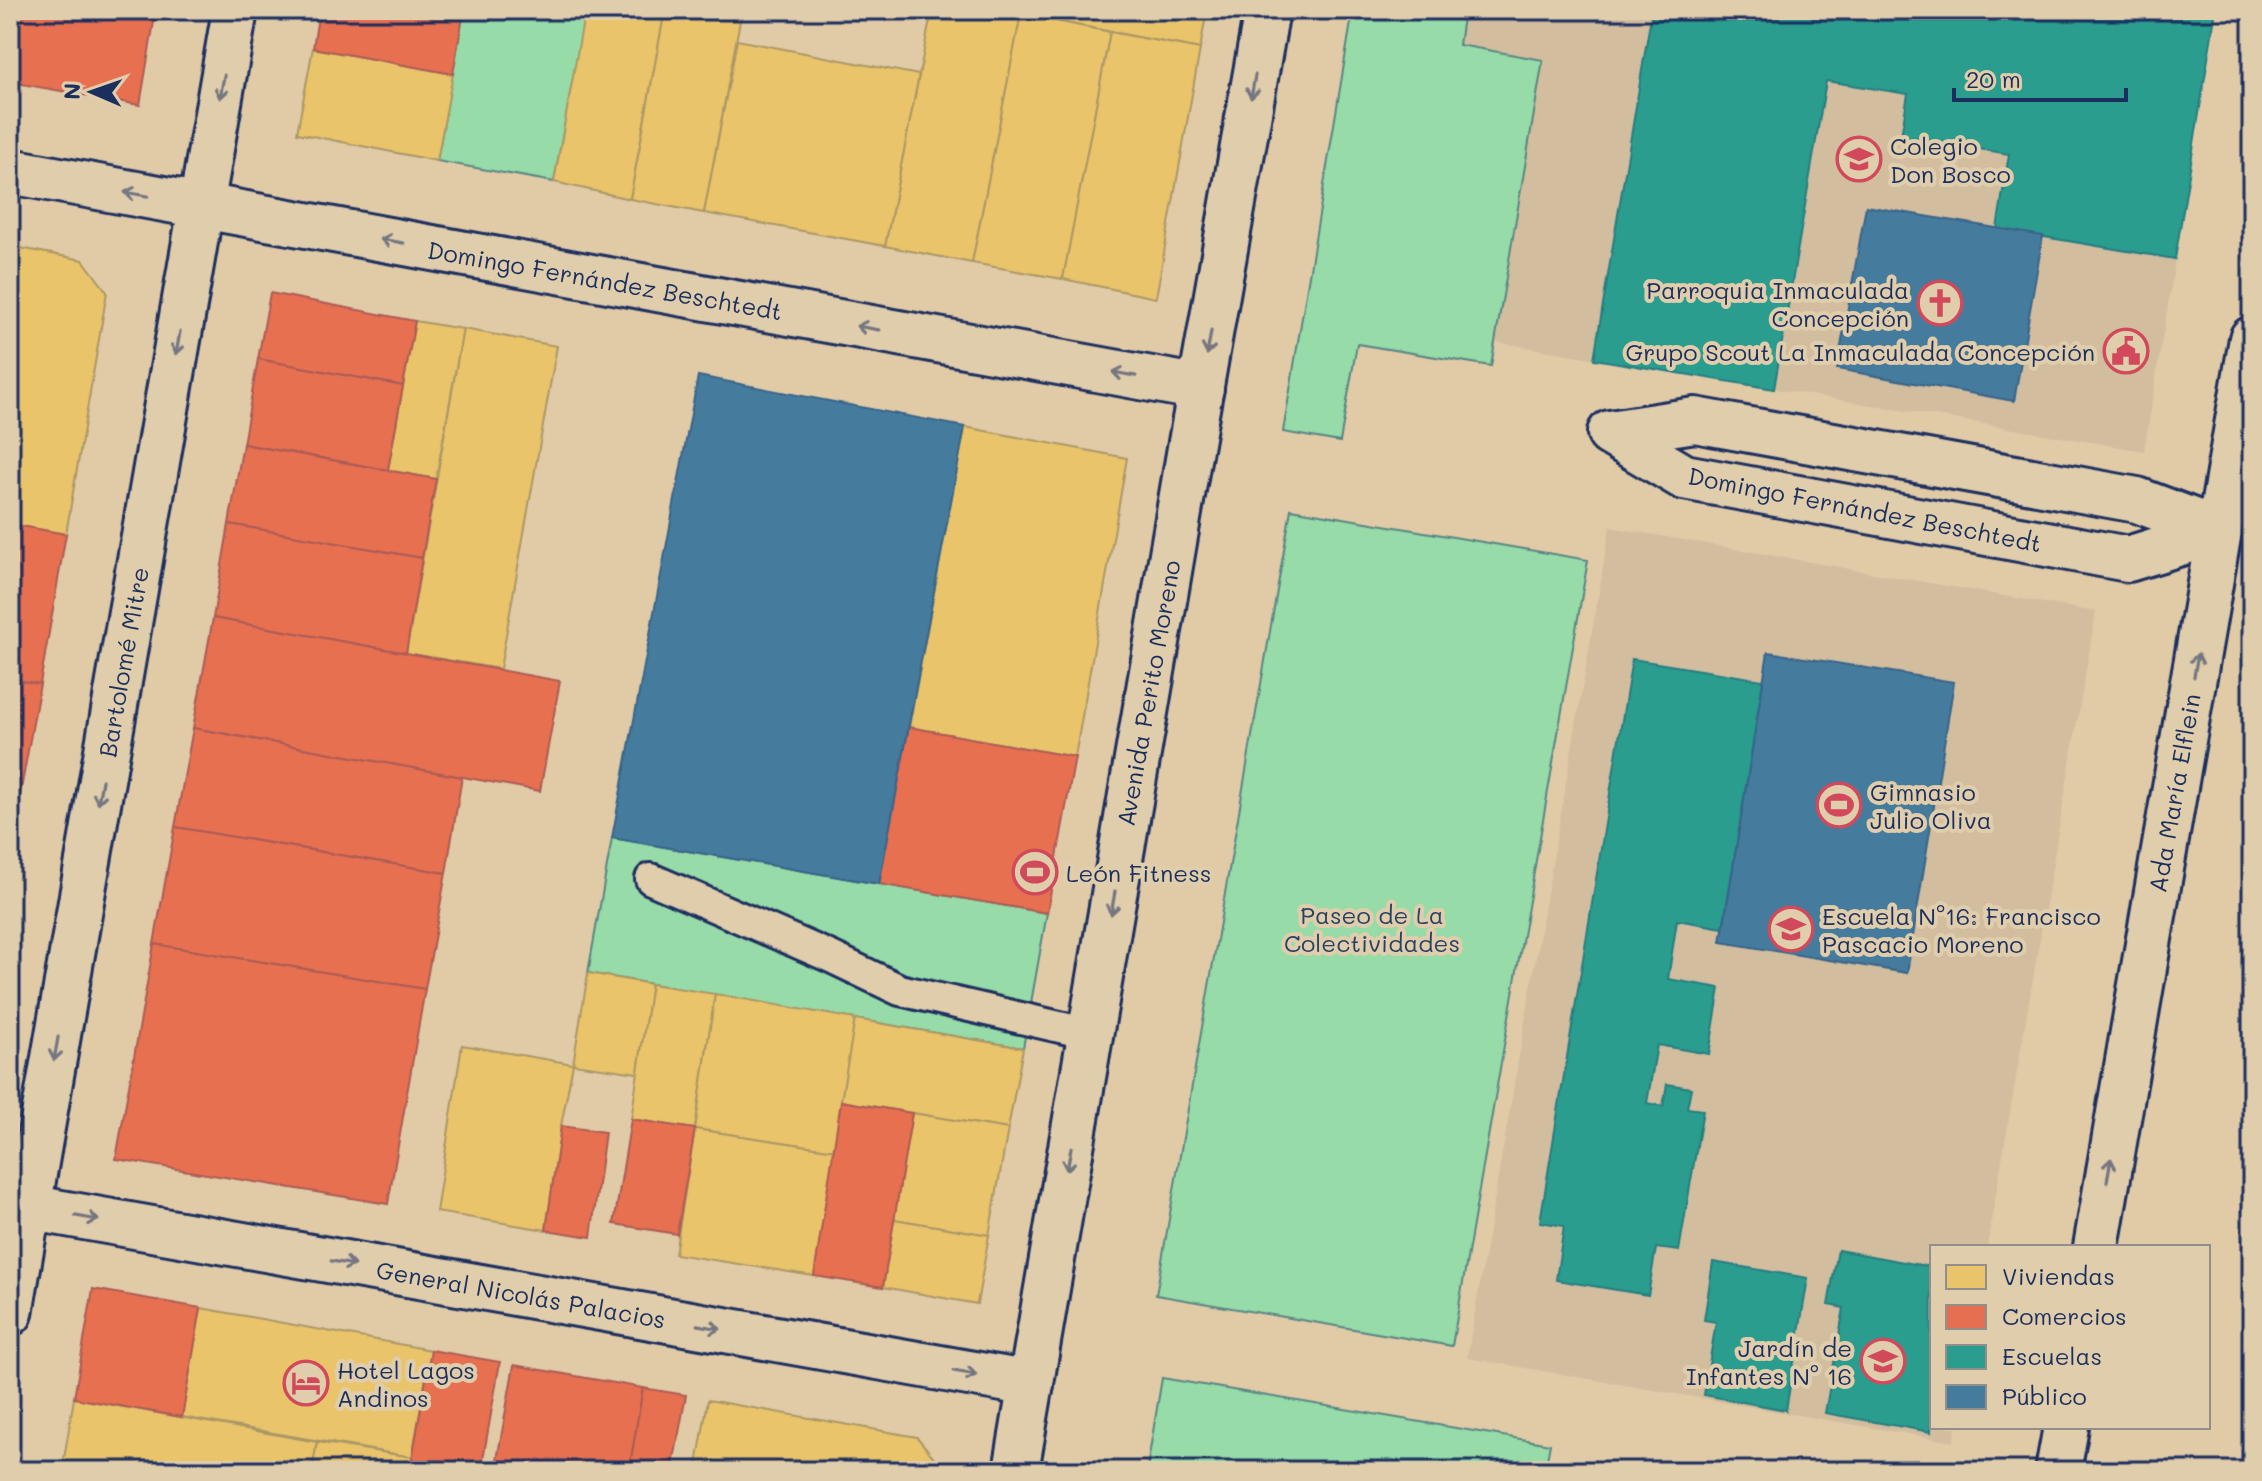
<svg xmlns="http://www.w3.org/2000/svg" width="2262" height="1481" font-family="Mali,sans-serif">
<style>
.built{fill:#d2bd9e}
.green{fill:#96dba8;stroke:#588583;stroke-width:2}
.homes{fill:#e9c46a;stroke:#ab9766;stroke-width:2}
.shops{fill:#e76f51;stroke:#aa5c55;stroke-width:2}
.schools{fill:#2a9d8f;stroke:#267c80;stroke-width:2}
.public{fill:#457b9d;stroke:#38648a;stroke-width:2}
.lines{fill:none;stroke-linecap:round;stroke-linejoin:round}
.lane-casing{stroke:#1b2f5e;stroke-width:36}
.street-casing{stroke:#1b2f5e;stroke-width:50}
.secondary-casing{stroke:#1b2f5e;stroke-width:50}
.lane{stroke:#e0cdab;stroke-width:30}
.street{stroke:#e0cdab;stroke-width:44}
.secondary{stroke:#e0cdab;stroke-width:44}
.oneway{stroke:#747681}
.labels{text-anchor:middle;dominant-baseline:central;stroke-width:8;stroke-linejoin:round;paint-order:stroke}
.poi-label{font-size:24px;fill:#1b2f5e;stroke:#e0cdab;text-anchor:start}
.street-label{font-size:24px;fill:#1b2f5e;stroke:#e0cdab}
.park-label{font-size:24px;fill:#274065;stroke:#e0cdab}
</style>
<rect width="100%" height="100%" fill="#e1cba7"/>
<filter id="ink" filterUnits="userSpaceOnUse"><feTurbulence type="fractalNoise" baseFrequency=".0125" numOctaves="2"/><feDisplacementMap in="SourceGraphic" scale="16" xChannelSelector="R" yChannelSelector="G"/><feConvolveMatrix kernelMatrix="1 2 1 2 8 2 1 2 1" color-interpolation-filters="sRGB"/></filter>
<g filter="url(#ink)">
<g class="built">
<path d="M1464 10H2216L2144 451 1496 342 1543 60 1458 45Z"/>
<path d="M1610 527 2096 612 1987 1247H1932V1427H1956L1954 1442 1467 1358Z"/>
</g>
<g class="green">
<path d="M464 10H566L585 13 554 182 437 161Z"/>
<path d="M1353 10H1464L1459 45 1543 60 1491 366 1357 344 1340 442 1283 432Z"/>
<path d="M1291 509 1588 560 1452 1346 1156 1295Z"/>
<path d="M612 838 1047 913 1023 1048 588 973Z"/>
<path d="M1162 1378 1550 1444 1545 1471H1166L1147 1468Z"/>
</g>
<g class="homes">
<path d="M585 10H665L630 199 554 182Z"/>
<path d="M665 10H742L704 213 630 199Z"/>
<path d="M932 10H999L1021 14 972 263 885 246Z"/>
<path d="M999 10H1207L1200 49Z"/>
<path d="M1021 14 1110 32 1063 279 972 263Z"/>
<path d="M1110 32 1200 49 1156 298 1063 279Z"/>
<path d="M737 40 919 75 885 246 704 213Z"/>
<path d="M313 48 453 74 437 161 297 133Z"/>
<path d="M10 246 83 260 107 292 66 534 10 524Z"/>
<path d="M415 321 463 329 436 479 388 470Z"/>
<path d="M463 329 557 346 500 669 406 653Z"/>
<path d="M965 427 1127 458 1075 757 909 727Z"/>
<path d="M588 973 651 984 638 1073 573 1064Z"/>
<path d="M651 984 715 994 695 1129 631 1119Z"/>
<path d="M715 994 855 1019 835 1150 695 1129Z"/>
<path d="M855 1019 1023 1048 1008 1129 841 1101Z"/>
<path d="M462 1045 573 1064 561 1126 546 1230 436 1212Z"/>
<path d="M912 1113 1008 1129 989 1235 894 1219Z"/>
<path d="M695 1129 835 1150 814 1276 675 1254Z"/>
<path d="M894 1219 989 1235 977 1304 883 1287Z"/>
<path d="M201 1308 431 1350 412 1457 182 1417Z"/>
<path d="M74 1398 317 1442 312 1471H62Z"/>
<path d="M708 1400 917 1437 945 1471H696Z"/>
<path d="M317 1442 412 1457 410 1471H312Z"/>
</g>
<g class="shops">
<path d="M10 10H156L140 105 10 82Z"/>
<path d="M319 10H464L453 74 313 48Z"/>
<path d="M270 293 415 321 403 386 258 359Z"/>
<path d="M258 359 403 386 388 470 243 444Z"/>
<path d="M243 444 436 479 422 558 229 524Z"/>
<path d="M10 524 66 534 40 684 10 679Z"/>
<path d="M229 524 422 558 406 653 213 618Z"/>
<path d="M213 618 560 681 540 791 193 728Z"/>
<path d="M10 679 40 684 15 823 10 822Z"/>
<path d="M909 727 1075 757 1047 913 879 884Z"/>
<path d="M193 728 462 777 446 873 175 827Z"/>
<path d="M175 827 446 873 425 989 154 944Z"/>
<path d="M154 944 425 989 388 1204 116 1159Z"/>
<path d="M841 1101 912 1113 883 1287 814 1276Z"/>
<path d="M631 1119 695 1129 677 1234 614 1224Z"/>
<path d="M561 1126 605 1132 591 1237 546 1230Z"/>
<path d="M93 1289 201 1308 182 1417 74 1398Z"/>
<path d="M431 1350 500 1362 481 1471H410Z"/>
<path d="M514 1365 643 1388 629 1471H495Z"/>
<path d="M643 1388 686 1395 672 1471H629Z"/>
</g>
<g class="schools">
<path d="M1652 10H2216L2175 259 1997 229 2009 154 1901 136 1908 94 1826 81 1774 389 1594 359Z"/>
<path d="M1632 659 1763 680 1723 928 1677 920 1668 979 1720 988 1709 1054 1657 1045 1647 1103 1663 1106 1667 1084 1691 1088 1687 1108 1703 1110 1679 1251 1656 1248 1648 1295 1556 1280 1564 1226 1540 1222Z"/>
<path d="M10 822 15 823 10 854Z"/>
<path d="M1838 1250 1932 1267 1931 1432 1825 1413 1844 1308 1828 1305Z"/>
<path d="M1713 1262 1808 1278 1786 1410 1704 1395 1716 1322 1704 1320Z"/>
</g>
<g class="public">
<path d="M1866 206 2043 236 2014 401 1837 369Z"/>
<path d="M698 376 965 427 879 884 612 838Z"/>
<path d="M1768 652 1954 682 1907 973 1721 942Z"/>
</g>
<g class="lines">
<g class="lane-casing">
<path id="lane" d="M651 879 831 957 900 990 1090 1034"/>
</g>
<g class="street-casing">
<g id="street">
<path d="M10 171 1201 388"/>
<path d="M1695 420 2137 500 2219 531 2128 559 1684 477 1610 433Z"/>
<path d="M2096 1247 2252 339"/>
<path d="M10 1313 235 10"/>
<path d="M2058 1471 2066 1427"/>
</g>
</g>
<g class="secondary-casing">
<g id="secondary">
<path d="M10 1204 1031 1384"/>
<path d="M1016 1471 1189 454 1267 10"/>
</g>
</g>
<use href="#lane" class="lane"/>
<use href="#street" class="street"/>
<use href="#secondary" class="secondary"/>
</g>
<defs><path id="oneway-shaft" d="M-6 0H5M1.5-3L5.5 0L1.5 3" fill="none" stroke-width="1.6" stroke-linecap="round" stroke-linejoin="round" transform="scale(2)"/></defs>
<g class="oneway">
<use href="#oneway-shaft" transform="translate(222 87) rotate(100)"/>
<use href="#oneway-shaft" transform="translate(1253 87) rotate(100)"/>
<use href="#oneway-shaft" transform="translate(136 194) rotate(-170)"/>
<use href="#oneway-shaft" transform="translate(392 241) rotate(-170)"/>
<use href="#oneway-shaft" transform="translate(868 328) rotate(-170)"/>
<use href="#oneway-shaft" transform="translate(178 343) rotate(100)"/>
<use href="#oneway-shaft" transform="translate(1209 343) rotate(100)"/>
<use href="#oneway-shaft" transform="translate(1124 374) rotate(-170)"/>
<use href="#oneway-shaft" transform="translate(2196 665) rotate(-80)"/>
<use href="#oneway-shaft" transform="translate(100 792) rotate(100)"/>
<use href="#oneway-shaft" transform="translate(1113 903) rotate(100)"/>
<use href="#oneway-shaft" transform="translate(56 1049) rotate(100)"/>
<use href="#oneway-shaft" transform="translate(1069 1159) rotate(100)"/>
<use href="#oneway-shaft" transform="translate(2109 1170) rotate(-80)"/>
<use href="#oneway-shaft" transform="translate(87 1218) rotate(10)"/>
<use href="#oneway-shaft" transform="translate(343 1263) rotate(10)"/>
<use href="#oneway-shaft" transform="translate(709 1327) rotate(10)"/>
<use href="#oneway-shaft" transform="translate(965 1373) rotate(10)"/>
</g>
</g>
<defs>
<g id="school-ring" transform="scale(2.3)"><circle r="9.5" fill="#e0cdab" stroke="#d1495b" stroke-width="1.5"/><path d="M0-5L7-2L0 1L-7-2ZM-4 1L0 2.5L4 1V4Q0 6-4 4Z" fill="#d1495b"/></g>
<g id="church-ring" transform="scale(2.3)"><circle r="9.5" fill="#e0cdab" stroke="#d1495b" stroke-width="1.5"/><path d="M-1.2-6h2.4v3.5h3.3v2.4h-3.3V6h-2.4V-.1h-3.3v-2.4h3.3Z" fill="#d1495b"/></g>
<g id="civic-ring" transform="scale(2.3)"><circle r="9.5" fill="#e0cdab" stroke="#d1495b" stroke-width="1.5"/><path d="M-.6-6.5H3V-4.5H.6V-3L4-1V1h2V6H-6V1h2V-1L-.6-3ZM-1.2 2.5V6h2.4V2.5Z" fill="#d1495b"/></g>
<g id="stadium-ring" transform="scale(2.3)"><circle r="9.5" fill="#e0cdab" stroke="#d1495b" stroke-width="1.5"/><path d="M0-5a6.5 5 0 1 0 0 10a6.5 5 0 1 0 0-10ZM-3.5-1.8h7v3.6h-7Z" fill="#d1495b"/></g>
<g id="hotel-ring" transform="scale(2.3)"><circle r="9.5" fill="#e0cdab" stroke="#d1495b" stroke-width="1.5"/><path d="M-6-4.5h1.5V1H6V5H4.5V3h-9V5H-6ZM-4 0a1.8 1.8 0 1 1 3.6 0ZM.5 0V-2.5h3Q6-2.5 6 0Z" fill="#d1495b"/></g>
</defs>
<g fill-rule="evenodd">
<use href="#school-ring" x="1859" y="159"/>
<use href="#church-ring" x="1940" y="303"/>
<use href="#civic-ring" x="2126" y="351"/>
<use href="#stadium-ring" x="1839" y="805"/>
<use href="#stadium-ring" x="1035" y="872"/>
<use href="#school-ring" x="1791" y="929"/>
<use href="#school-ring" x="1883" y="1361"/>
<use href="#hotel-ring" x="306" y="1383"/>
</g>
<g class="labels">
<g class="poi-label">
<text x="1890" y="145">Colegio<tspan x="1890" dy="28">Don Bosco</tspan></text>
<text x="1909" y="289" text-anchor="end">Parroquia Inmaculada<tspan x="1909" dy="28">Concepción</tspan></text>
<text x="2095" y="351" text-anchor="end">Grupo Scout La Inmaculada Concepción</text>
<text x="1870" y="791">Gimnasio<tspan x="1870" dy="28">Julio Oliva</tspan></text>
<text x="1066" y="872">León Fitness</text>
<text x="1822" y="915">Escuela N°16: Francisco<tspan x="1822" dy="28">Pascacio Moreno</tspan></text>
<text x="1852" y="1347" text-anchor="end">Jardín de<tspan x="1852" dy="28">Infantes N° 16</tspan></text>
<text x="337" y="1369">Hotel Lagos<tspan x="337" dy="28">Andinos</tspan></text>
</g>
<g class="street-label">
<text transform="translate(605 280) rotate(10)">Domingo Fernández Beschtedt</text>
<text transform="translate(1865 509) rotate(11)">Domingo Fernández Beschtedt</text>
<text transform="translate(123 662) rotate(-80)">Bartolomé Mitre</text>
<text transform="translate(1148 693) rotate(-80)">Avenida Perito Moreno</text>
<text transform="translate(2174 793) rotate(-80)">Ada María Elflein</text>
<text transform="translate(521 1294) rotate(10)">General Nicolás Palacios</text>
</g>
<g class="park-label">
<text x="1372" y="914">Paseo de La<tspan x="1372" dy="28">Colectividades</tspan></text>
</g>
</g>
<rect width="2262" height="1481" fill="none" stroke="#e0cdab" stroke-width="40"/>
<rect x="20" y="20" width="2222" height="1441" fill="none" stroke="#1b2f5e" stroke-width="3" filter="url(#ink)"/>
<rect x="1930" y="1245" width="280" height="184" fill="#e0cdab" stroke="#918e8c" stroke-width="2"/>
<rect x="1946" y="1265" width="40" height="24" fill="#e9c46a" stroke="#918e8c" stroke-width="2"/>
<text x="2002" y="1285" font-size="24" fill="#1b2f5e">Viviendas</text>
<rect x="1946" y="1305" width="40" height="24" fill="#e76f51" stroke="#918e8c" stroke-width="2"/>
<text x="2002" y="1325" font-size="24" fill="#1b2f5e">Comercios</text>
<rect x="1946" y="1345" width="40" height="24" fill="#2a9d8f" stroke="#918e8c" stroke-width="2"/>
<text x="2002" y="1365" font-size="24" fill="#1b2f5e">Escuelas</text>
<rect x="1946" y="1385" width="40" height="24" fill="#457b9d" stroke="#918e8c" stroke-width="2"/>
<text x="2002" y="1405" font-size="24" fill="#1b2f5e">Público</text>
<g transform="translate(92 92) rotate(272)" stroke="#e0cdab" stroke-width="6" paint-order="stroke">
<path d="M0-6L14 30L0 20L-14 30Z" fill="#1b2f5e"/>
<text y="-12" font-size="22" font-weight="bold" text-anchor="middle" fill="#1b2f5e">N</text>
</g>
<path d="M1954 88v12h172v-12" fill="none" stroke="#1b2f5e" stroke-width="4"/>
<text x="1966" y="88" font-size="24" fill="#1b2f5e" stroke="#e0cdab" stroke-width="6" paint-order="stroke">20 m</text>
</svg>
